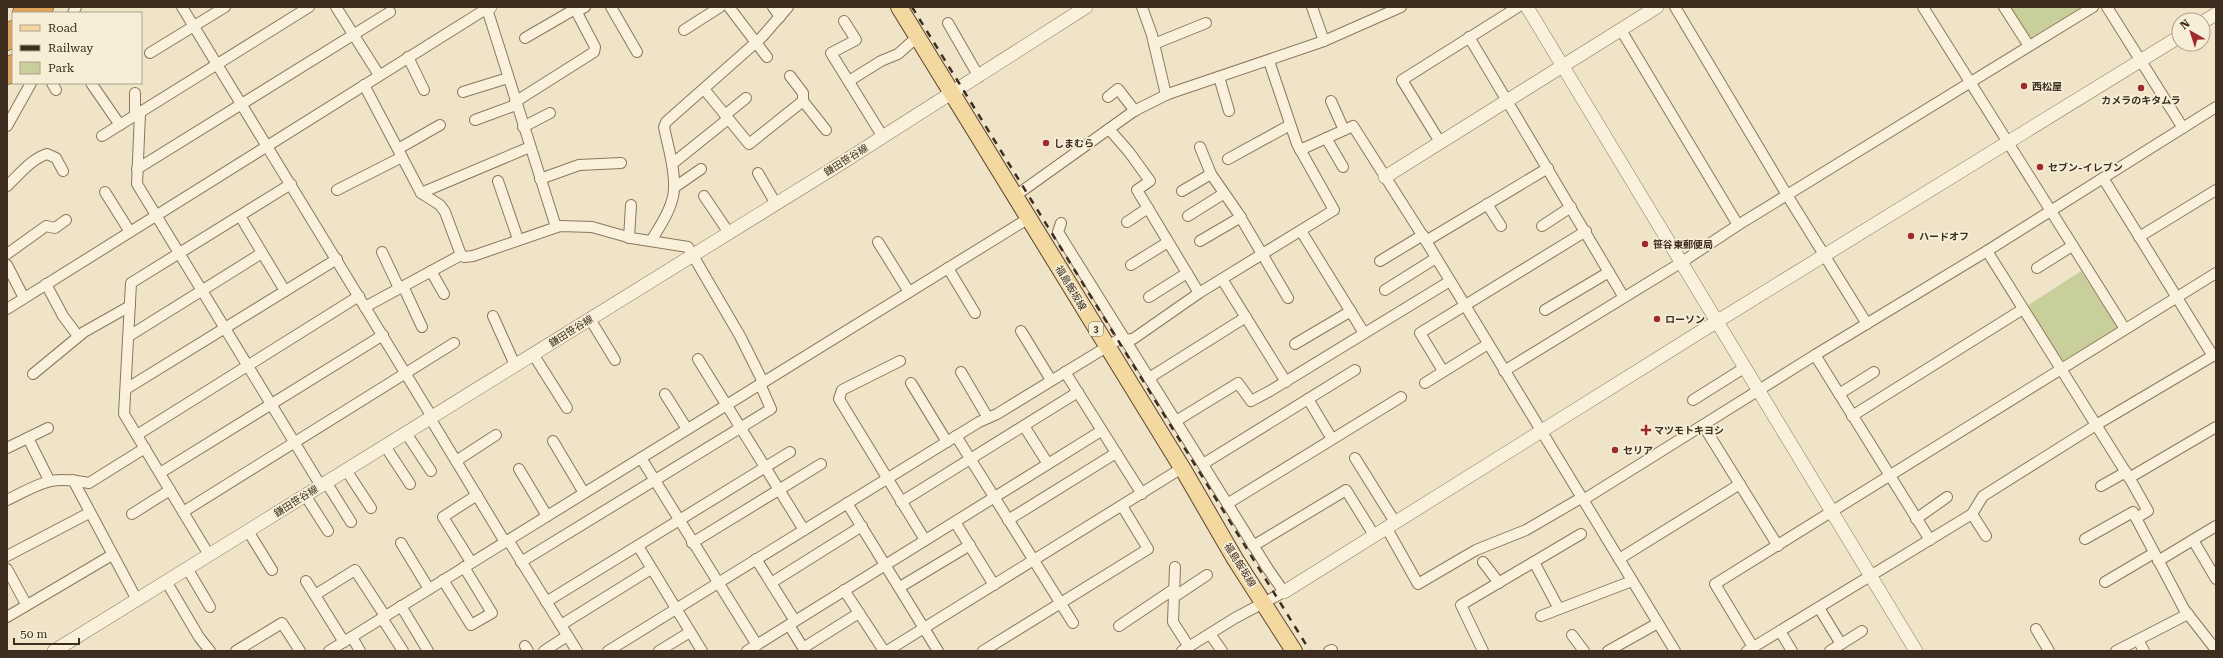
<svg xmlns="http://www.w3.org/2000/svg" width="2223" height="658" font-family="'Roboto Serif','Noto Sans JP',serif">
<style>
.park{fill:#c9cf9b}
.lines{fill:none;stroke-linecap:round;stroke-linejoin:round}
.minor-casing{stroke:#8d765c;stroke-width:12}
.tertiary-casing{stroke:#8d765c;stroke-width:14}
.primary-casing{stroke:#5b4430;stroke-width:18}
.motorway-casing{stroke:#5b4430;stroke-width:20}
.minor{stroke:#faf1dc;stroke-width:10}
.tertiary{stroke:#faf1dc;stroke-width:13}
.primary{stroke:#f3d9a0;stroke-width:16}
.motorway{stroke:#e0a458;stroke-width:19}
.rail{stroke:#3d2e20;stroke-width:2.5;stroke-dasharray:7 7;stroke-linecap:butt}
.poi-dot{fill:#9e2a2b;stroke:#f7eed8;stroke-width:1.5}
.labels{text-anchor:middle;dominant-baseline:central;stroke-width:3.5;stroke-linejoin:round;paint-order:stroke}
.shield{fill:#f7eed8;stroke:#756857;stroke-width:1}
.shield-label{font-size:9px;font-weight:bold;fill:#3d2e20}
.poi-label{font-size:10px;font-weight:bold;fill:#3d2e20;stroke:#f7eed8;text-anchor:start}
.street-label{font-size:10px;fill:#3d2e20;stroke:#f7eed8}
</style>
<rect width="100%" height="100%" fill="#f0e4c8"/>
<g class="park">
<path d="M2010 7H2090L2032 42Z"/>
<path d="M2081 271 2119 330 2062 362 2027 306Z"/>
</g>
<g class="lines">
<g class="minor-casing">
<g id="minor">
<path d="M182 7 432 417"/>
<path d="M336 7 379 75"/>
<path d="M611 7 637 52"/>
<path d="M729 7 767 57"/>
<path d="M773 7 780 17"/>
<path d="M1142 7 1152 35 1166 95"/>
<path d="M1312 7 1324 41"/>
<path d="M1923 7 2125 329"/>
<path d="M2004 7 2029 46"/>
<path d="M2107 7 2183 128"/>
<path d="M487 9 556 227"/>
<path d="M576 12 585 7"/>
<path d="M73 13 76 7"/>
<path d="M844 21 856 40 831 53 883 137"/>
<path d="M948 23 979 77"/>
<path d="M684 30 720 7"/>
<path d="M1621 30 1738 225 1787 195 1675 7"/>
<path d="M1469 37 1623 296"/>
<path d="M525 38 575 9"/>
<path d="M1154 44 1206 23"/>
<path d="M150 53 225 7"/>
<path d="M408 57 424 90"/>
<path d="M790 76 803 93V101"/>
<path d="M1219 77 1229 111"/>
<path d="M849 81 881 61 898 54 917 37"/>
<path d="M52 83 56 90"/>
<path d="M91 83 120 125"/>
<path d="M364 85 421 193 440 205 445 212 461 255 464 257 473 256 560 226 592 227 631 238 688 247 740 336 763 382"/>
<path d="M704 89 749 144 803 101 826 130"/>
<path d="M463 92 508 78"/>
<path d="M1108 97 1118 89 1135 111"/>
<path d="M1331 101 1344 130"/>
<path d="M515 102 594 52 595 47 574 7"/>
<path d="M140 113 137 184 321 486"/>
<path d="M725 115 746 98"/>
<path d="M135 116V93"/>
<path d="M475 120 516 105"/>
<path d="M7 126 31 83"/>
<path d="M523 127 550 113"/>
<path d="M1109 129 1129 152 1150 181 1137 190 1199 293"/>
<path d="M102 136 309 7"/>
<path d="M1326 138 1343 167"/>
<path d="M1440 142 1402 80 1518 7"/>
<path d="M1200 147 1211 174 1238 213 1288 298"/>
<path d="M398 149 440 125"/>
<path d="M1300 150 1353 126 1426 241 1675 651"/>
<path d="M1228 159 1290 125"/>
<path d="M672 164 728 119"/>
<path d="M137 169 390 12"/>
<path d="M758 173 776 204"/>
<path d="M2103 178 2213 356"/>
<path d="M540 179 579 165 621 163"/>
<path d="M498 181 518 239"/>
<path d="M7 186C19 175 31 159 47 154L56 158 63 171"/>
<path d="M675 187 701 169"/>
<path d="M337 190 402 157"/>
<path d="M1182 191 1211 174"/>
<path d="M105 192 130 232"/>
<path d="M421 193 530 147"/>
<path d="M704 196 729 233"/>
<path d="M1015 196 1134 111 1168 94 1324 41 1401 7"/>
<path d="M1487 204 1501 226"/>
<path d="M240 216 285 291"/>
<path d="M1188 216 1223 194"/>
<path d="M1127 222 1148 208"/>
<path d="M1061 223 1058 232 1268 569 1284 592 1235 618 1182 651"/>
<path d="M1542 226 1571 207"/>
<path d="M1301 231 1364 333"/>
<path d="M2139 237 2216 190"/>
<path d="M629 238 631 205"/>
<path d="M651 241C660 226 674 206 674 188 675 168 668 147 664 127L666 122 762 37 788 7"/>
<path d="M1200 241 1241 217"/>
<path d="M1426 241 1548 168"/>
<path d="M878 242 909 292"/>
<path d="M1987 251 2130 479 2148 511 2136 518 2184 609 2216 650"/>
<path d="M382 252 399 288"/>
<path d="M7 254 46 226 55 228 66 220"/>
<path d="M1380 261 1423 235"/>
<path d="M7 265 24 298"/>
<path d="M1131 265 1168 242"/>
<path d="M948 268 975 313"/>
<path d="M2037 268 2072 246"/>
<path d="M431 271 444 294"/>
<path d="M1222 279 1286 382"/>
<path d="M46 284 63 316 78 336"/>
<path d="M403 286 422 327"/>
<path d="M1385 290 1436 258"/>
<path d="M1149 297 1187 273"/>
<path d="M365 307 461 255"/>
<path d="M7 309 486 9V7"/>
<path d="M1545 310 1609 272"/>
<path d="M493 316 515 365"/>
<path d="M590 319 615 360"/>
<path d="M1867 324 1787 195 2093 7"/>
<path d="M1021 331 1051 380"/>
<path d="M129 336 262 253"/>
<path d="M1295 344 1351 311"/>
<path d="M533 354 567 408"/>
<path d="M698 359 804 530"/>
<path d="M900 361 842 390 839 399 925 540"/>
<path d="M1443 371 1420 333 1586 231"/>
<path d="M1504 371 1682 262 1738 225"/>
<path d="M961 372 988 418"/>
<path d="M1065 372 1142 494"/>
<path d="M33 374 84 332 130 306"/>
<path d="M1149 378 1246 317"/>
<path d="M911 383 947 442"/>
<path d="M1425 383 1488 344"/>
<path d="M126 389 337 259"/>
<path d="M665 394 687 429"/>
<path d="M1839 394 1874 372"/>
<path d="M1308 399 1332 439"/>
<path d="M1693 400 1744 368"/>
<path d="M1852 416 2023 309"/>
<path d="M430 418 505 542"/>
<path d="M1176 421 1238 383 1251 401 1270 391 1450 281"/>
<path d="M1703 425 1815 355"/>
<path d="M1024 426 1048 464"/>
<path d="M406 433 431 471"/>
<path d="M137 435 359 296"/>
<path d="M956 436 1073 623"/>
<path d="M28 438 49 480"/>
<path d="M553 441 584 493"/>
<path d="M385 446 410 484"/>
<path d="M7 448 48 428"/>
<path d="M641 458 757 645"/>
<path d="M1355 458 1395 522"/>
<path d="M456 461 496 435"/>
<path d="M1203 464 1355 370"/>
<path d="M519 469 547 516"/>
<path d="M346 470 371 508"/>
<path d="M160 473 383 335"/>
<path d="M2129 478 2216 427"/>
<path d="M73 480 137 600"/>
<path d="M326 482 351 522"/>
<path d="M2101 486 2126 472"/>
<path d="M305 495 328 531"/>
<path d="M7 500C42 483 49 475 89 483L145 448"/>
<path d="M1583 500 1703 425 1778 546"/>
<path d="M901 502 1078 392"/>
<path d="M847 503 938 651"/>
<path d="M1227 504 1401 397"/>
<path d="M183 512 454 343"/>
<path d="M132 514 170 490"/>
<path d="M1972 514 1986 536"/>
<path d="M1916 519 1947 497"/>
<path d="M1008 520 1116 453"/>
<path d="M955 522 994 585"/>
<path d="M1386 527 1418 584 1476 550 1526 530 1581 498"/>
<path d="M248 531 272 570"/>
<path d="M2085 539 2133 512 2136 518"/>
<path d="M508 540 577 651"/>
<path d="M1930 540 1815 355 1987 251 2216 107"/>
<path d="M2193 540 2216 579"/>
<path d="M401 543 429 589"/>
<path d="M692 543 821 464"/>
<path d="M638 546 702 651"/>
<path d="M1253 546 1346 490 1374 535"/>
<path d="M209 555 124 414 131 283 291 184"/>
<path d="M7 556 89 513"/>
<path d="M756 559 795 621"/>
<path d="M1619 559 1740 484"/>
<path d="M2158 561 2216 526"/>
<path d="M471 562 443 517 477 495"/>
<path d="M521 562 771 409 760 384"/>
<path d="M1483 562 1499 583"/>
<path d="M1534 562 1559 609"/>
<path d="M1175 567 1173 622 1189 647"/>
<path d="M187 568 210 607"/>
<path d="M7 569 26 604"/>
<path d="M443 580 471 625 492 613 464 567"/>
<path d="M166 581 199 637 210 651"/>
<path d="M306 581 344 642"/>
<path d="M2105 582 2154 553"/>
<path d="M771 583 862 526"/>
<path d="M900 587 970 545"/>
<path d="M844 590 884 651"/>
<path d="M315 595 355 570 385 616"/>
<path d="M1174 597 1207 575"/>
<path d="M546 602 790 452"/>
<path d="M401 606 428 651"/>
<path d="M1819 608 1841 644"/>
<path d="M1541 616 1632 581"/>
<path d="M7 617 112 555"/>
<path d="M382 618 403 651"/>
<path d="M561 625 651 569"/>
<path d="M789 625 805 651"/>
<path d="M1119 626 1174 589"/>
<path d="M2036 629 2049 651"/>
<path d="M1780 631 1792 651"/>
<path d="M1210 634 1222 651"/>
<path d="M1572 635 1584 651"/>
<path d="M352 637 360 651"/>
<path d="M2138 640 2144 651"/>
<path d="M525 646 528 651"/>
<path d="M1753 647 1715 584 2216 273"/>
<path d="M803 648 859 613"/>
<path d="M236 651 282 623 300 651"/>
<path d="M329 651 1029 218"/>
<path d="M544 651 567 636"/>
<path d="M608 651 979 422 997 414 1118 340 1133 339 1199 293 1334 210 1297 144 1269 61"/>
<path d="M659 651 690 632"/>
<path d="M747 651 1101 431"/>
<path d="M887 651 1182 468"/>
<path d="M983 651 1148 549 1122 506"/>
<path d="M1329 651 1332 650"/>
<path d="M1483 651 1461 605 1581 534"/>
<path d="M1608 651 1658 623"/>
<path d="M1747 651 1972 514 1983 496 2096 425 2216 354"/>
<path d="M1830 651 1862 631"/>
<path d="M2116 651 2188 614"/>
</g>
</g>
<g class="tertiary-casing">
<g id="tertiary">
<path d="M1527 7 1916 651"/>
<path d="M486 9 490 7"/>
<path d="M2203 22 2216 14"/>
<path d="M1385 177 1657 7"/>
<path d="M1284 592 1716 322 2179 37"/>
<path d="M54 651 837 166 1086 7"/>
</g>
</g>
<g class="primary-casing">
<path id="primary" d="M899 7 1184 471 1235 559 1294 651"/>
</g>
<g class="motorway-casing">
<g id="motorway">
<path d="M22 13 25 7"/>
<path d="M40 13 44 7"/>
<path d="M7 41 13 30"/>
<path d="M7 75 13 64"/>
</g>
</g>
<use href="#minor" class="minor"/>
<use href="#tertiary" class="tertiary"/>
<use href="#primary" class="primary"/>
<use href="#motorway" class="motorway"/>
<path class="rail" d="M912 7 1310 651"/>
</g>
<g class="poi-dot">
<circle cx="2024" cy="86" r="4"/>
<circle cx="2141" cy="88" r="4"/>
<circle cx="1046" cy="143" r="4"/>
<circle cx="2040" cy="167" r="4"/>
<circle cx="1911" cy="236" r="4"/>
<circle cx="1645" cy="244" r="4"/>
<circle cx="1657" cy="319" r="4"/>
<path d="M1644 424h4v4h4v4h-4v4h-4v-4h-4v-4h4z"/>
<circle cx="1615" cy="450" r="4"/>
</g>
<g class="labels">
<rect class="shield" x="1089" y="322" width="14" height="14" rx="3"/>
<g class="shield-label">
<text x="1096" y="329">3</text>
</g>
<g class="poi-label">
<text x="2032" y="86">西松屋</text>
<text x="2141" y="100" text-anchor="middle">カメラのキタムラ</text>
<text x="1054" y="143">しまむら</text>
<text x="2048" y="167">セブン-イレブン</text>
<text x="1919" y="236">ハードオフ</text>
<text x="1653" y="244">笹谷東郵便局</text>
<text x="1665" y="319">ローソン</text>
<text x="1654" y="430">マツモトキヨシ</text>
<text x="1623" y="450">セリア</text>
</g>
<g class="street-label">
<text transform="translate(846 160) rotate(-32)">鎌田笹谷線</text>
<text transform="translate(1071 288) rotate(59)">福島飯坂線</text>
<text transform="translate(571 331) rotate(-32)">鎌田笹谷線</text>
<text transform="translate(296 501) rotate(-32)">鎌田笹谷線</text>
<text transform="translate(1240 565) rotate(58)">福島飯坂線</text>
</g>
</g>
<rect width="2223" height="658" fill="none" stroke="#3d2e20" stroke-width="16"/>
<rect x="12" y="12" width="130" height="72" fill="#f7eed8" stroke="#ada18e"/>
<rect x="20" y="25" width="20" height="6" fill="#f3d9a0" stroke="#ada18e"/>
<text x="48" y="32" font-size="12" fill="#3d2e20">Road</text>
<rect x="20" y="45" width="20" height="6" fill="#3d2e20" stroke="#ada18e"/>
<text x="48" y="52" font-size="12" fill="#3d2e20">Railway</text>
<rect x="20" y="62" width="20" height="12" fill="#c9cf9b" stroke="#ada18e"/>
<text x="48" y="72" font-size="12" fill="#3d2e20">Park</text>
<g transform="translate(2191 32) rotate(321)"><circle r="19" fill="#f7eed8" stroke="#ada18e"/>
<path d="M0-3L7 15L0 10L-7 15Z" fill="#9e2a2b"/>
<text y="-6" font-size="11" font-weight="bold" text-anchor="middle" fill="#3d2e20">N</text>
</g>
<path d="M14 638v6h65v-6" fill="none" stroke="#3d2e20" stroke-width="2"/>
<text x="20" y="638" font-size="12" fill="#3d2e20" stroke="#f7eed8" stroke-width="3" paint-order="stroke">50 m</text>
</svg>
